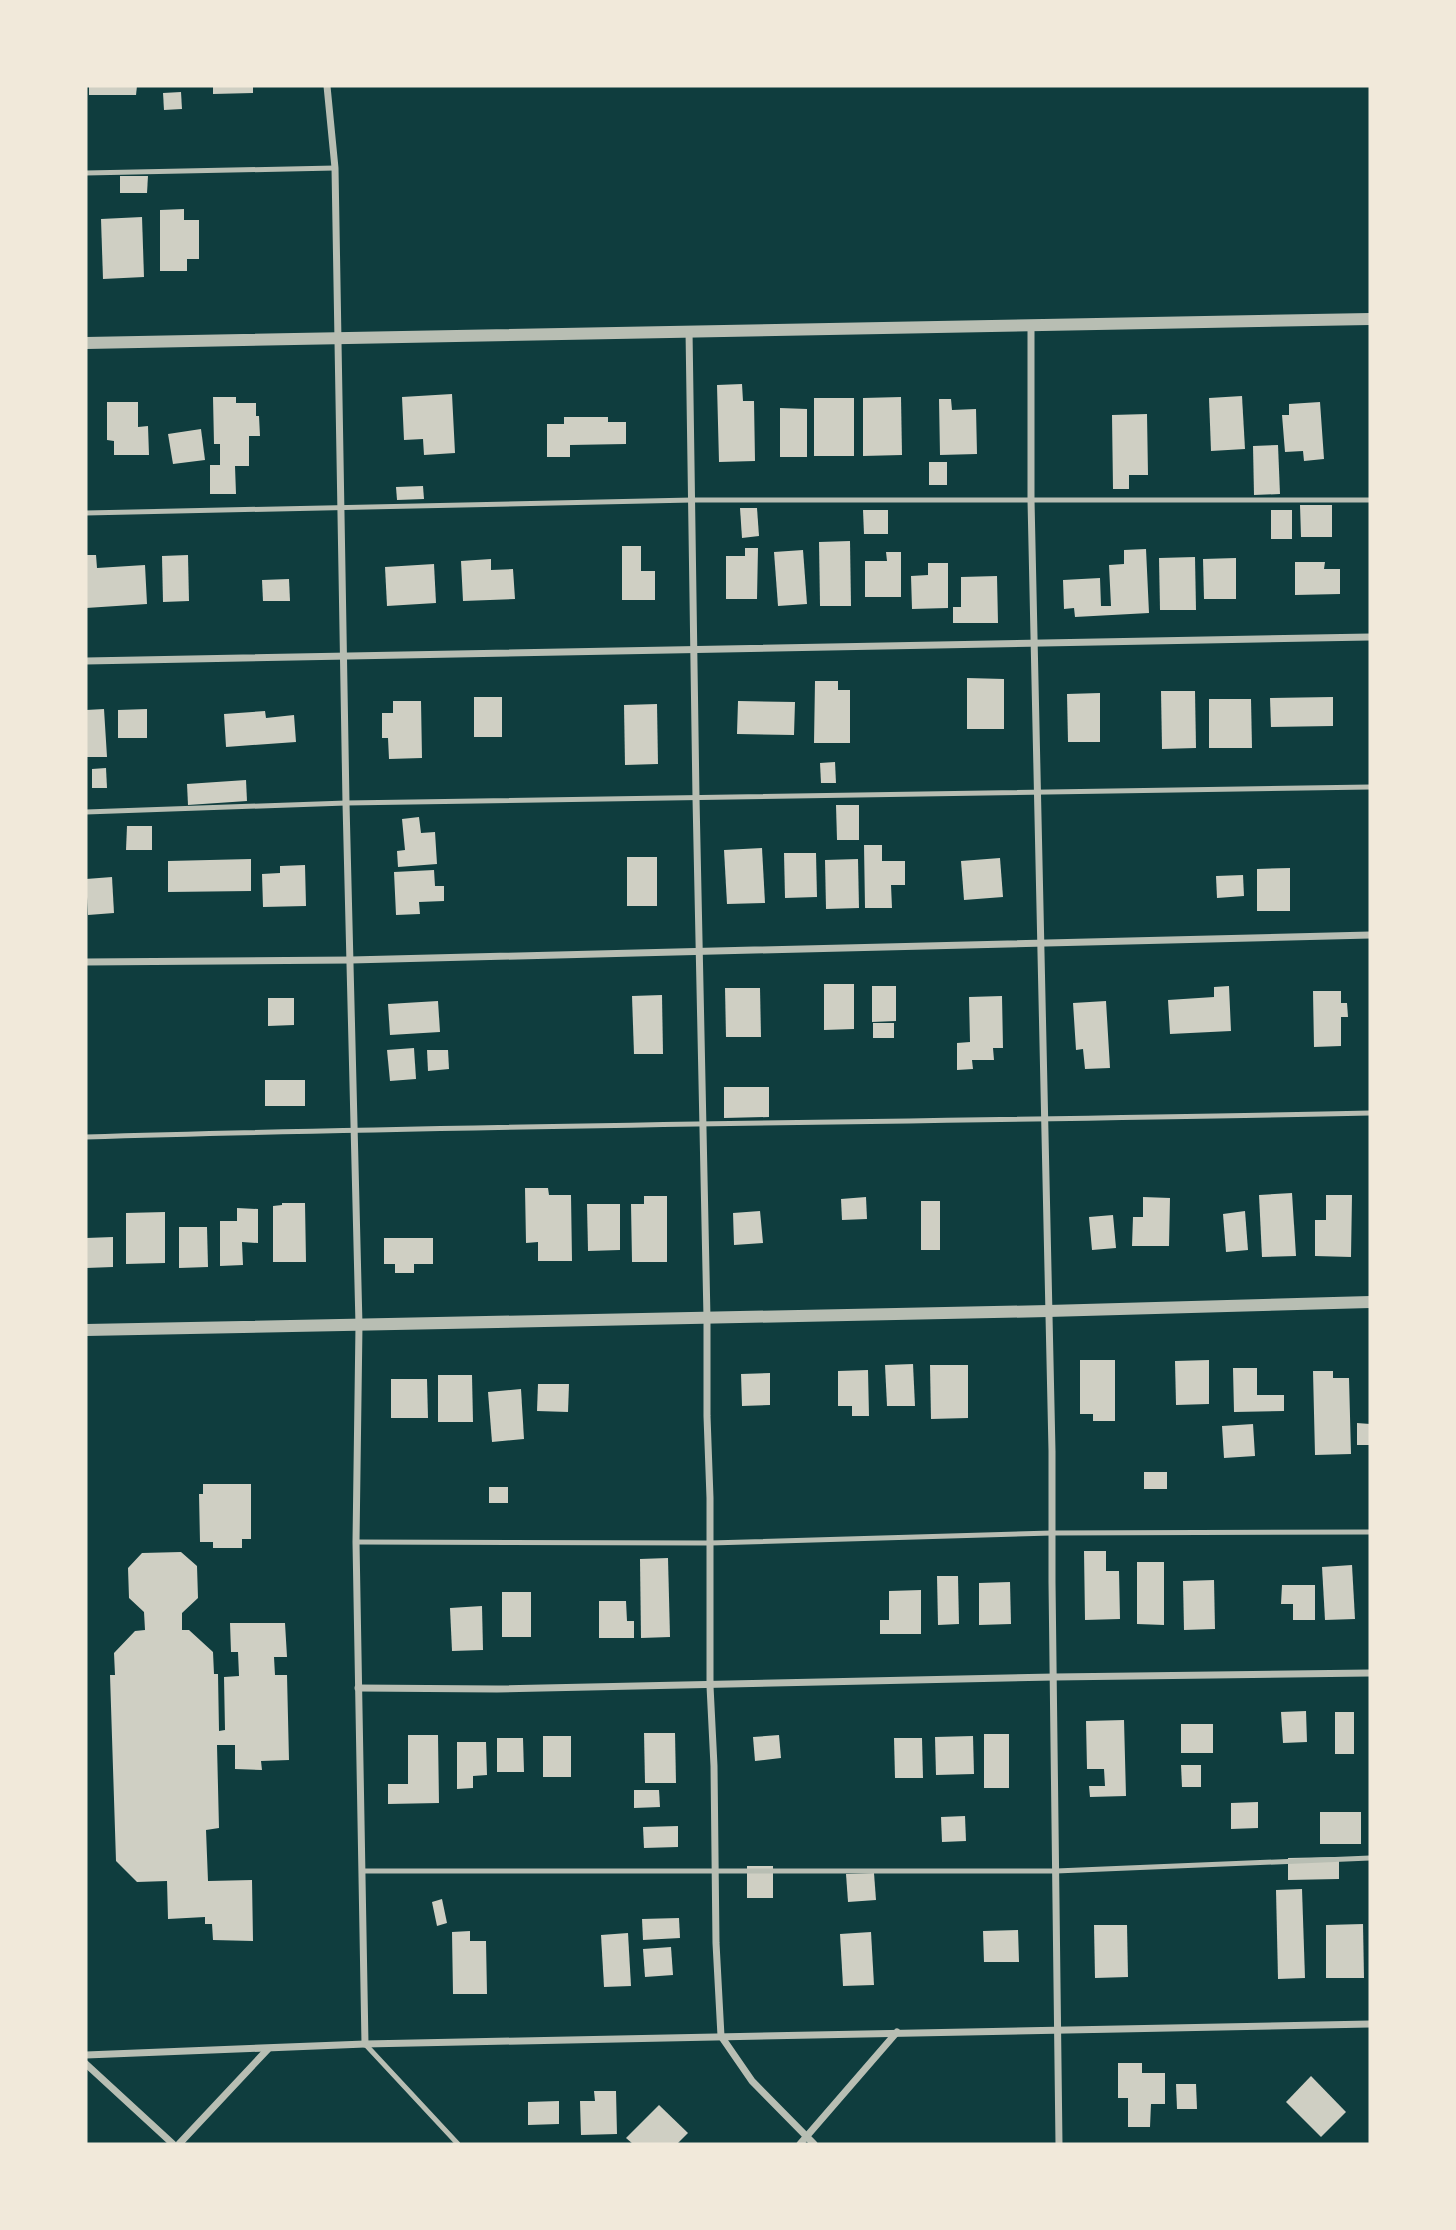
<svg xmlns="http://www.w3.org/2000/svg" width="1456" height="2230" font-family="'Asap Condensed',sans-serif">
<style>
.building{fill:#cfcfc3}
.lines{fill:none;stroke-linecap:round;stroke-linejoin:round}
.service{stroke:#b8beb3;stroke-width:5}
.minor{stroke:#b8beb3;stroke-width:7}
.tertiary{stroke:#b8beb3;stroke-width:12}
</style>
<rect width="100%" height="100%" fill="#0f3d3e"/>
<g class="building">
<path d="M89 86H137L136 95H89Z"/>
<path d="M213 86H253V93L213 94Z"/>
<path d="M181 92 182 109 164 110 163 93Z"/>
<path d="M120 176H148L147 193H120Z"/>
<path d="M184 209V220H199V259H187V271H160V210Z"/>
<path d="M142 217 144 277 103 279 101 219Z"/>
<path d="M742 384 743 401H754L755 461 719 462 717 385Z"/>
<path d="M452 394 455 453 424 455 423 439 404 440 402 397Z"/>
<path d="M1242 396 1245 449 1211 451 1209 398Z"/>
<path d="M213 397H236V403H256V416H259L260 436H249V466H235L236 494H210V465H220V444H214Z"/>
<path d="M901 397 902 455 863 456V398Z"/>
<rect x="814" y="398" width="40" height="58"/>
<path d="M939 399H951L952 410 976 409 977 454 940 455Z"/>
<path d="M107 402H138V427L148 426 149 455H114V441L107 440Z"/>
<path d="M1320 402 1324 459 1304 461 1303 451 1285 452 1282 415H1289V404Z"/>
<path d="M780 408 807 409V457H780Z"/>
<path d="M1147 414 1148 475H1129V489H1113L1112 415Z"/>
<path d="M564 417H608V422H626V444L570 445V457H547V424H564Z"/>
<path d="M201 429 205 460 173 464 168 434Z"/>
<path d="M1278 445 1280 494 1254 495 1253 446Z"/>
<rect x="929" y="462" width="18" height="23"/>
<path d="M423 486 424 499 397 500 396 487Z"/>
<path d="M1300 505H1332V537H1301Z"/>
<path d="M740 508H757L759 536 742 538Z"/>
<path d="M863 510H888V534H864Z"/>
<rect x="1271" y="510" width="21" height="29"/>
<path d="M850 541 851 606H820L819 542Z"/>
<path d="M622 546H641V571H655V600H622Z"/>
<path d="M745 548H758L757 599H726V556H745Z"/>
<path d="M1146 549 1149 613 1075 617 1074 608 1064 609 1063 580 1100 578 1101 606H1111L1109 565 1124 564V550Z"/>
<path d="M803 550 807 604 778 606 774 552Z"/>
<path d="M886 552H901V597H865V561H887Z"/>
<path d="M86 555H96L97 568 145 565 147 604 86 608Z"/>
<path d="M188 555 189 601 163 602 162 556Z"/>
<path d="M1195 557 1196 610H1160L1159 558Z"/>
<path d="M1236 558V599H1204L1203 559Z"/>
<path d="M491 559V570L513 569 515 599 463 601 461 561Z"/>
<path d="M1295 562H1325L1324 569H1340V594L1295 595Z"/>
<path d="M928 563H948V608L912 609 911 576 928 575Z"/>
<path d="M434 564 436 603 387 606 385 567Z"/>
<path d="M997 576 998 623H953V607H961V577Z"/>
<path d="M289 579 290 601H263L262 580Z"/>
<path d="M967 678 1004 679V729H967Z"/>
<path d="M815 681H838V690H850V743H814Z"/>
<path d="M1161 691H1195L1196 748 1162 749Z"/>
<path d="M1100 693V742H1068L1067 694Z"/>
<rect x="474" y="697" width="28" height="40"/>
<path d="M1333 697V726L1271 727 1270 698Z"/>
<path d="M1209 699H1251L1252 748H1209Z"/>
<path d="M393 701H421L422 758 389 759 388 738H382V713H393Z"/>
<path d="M738 701 795 702 794 735 737 734Z"/>
<path d="M657 704 658 764 625 765 624 705Z"/>
<path d="M104 709 107 757H86V710Z"/>
<path d="M147 709V738H118V710Z"/>
<path d="M265 711 266 718 294 715 296 742 226 747 224 714Z"/>
<path d="M835 762 836 783H821L820 763Z"/>
<path d="M106 768 107 788H92V769Z"/>
<path d="M246 780 247 801 188 805 187 784Z"/>
<path d="M836 805H859V840H837Z"/>
<path d="M419 817 421 833 435 832 437 864 398 867 397 851 405 850 402 819Z"/>
<path d="M127 826H152V850H126Z"/>
<path d="M864 845H882V861H905V885H891L892 908H865Z"/>
<path d="M762 848 765 903 727 904 724 850Z"/>
<path d="M784 853H816L817 897 785 898Z"/>
<rect x="627" y="857" width="30" height="49"/>
<path d="M1000 858 1003 897 964 900 961 861Z"/>
<path d="M251 859V891L168 892V861Z"/>
<path d="M858 859 859 908 826 909 825 860Z"/>
<path d="M305 865 306 906 263 907 262 874 280 873V866Z"/>
<path d="M1290 868V911H1257V869Z"/>
<path d="M434 870 435 886H444V901L419 902 420 914 396 915 394 872Z"/>
<path d="M1243 875 1244 896 1217 898 1216 876Z"/>
<path d="M112 877 114 913 88 915 86 879Z"/>
<path d="M824 984H854V1029L824 1030Z"/>
<path d="M872 986H896V1021L872 1022Z"/>
<path d="M1229 986 1231 1031 1170 1034 1168 1000 1214 997V987Z"/>
<path d="M725 988H760L761 1037H726Z"/>
<path d="M1313 991H1341V1003H1347L1348 1017H1341V1046L1314 1047Z"/>
<path d="M662 995 663 1054H634L632 996Z"/>
<path d="M1002 996 1003 1048H993L994 1060H972L973 1069 957 1070V1043L970 1042 969 997Z"/>
<path d="M268 998H294V1025L268 1026Z"/>
<path d="M438 1001 440 1032 390 1035 388 1004Z"/>
<path d="M1106 1001 1110 1068 1085 1069 1083 1049 1076 1050 1073 1003Z"/>
<rect x="873" y="1023" width="21" height="15"/>
<path d="M414 1048 416 1079 390 1081 387 1050Z"/>
<path d="M427 1050H448L449 1069 428 1071Z"/>
<rect x="265" y="1080" width="40" height="26"/>
<path d="M724 1087H769V1117L724 1118Z"/>
<path d="M525 1188H548L549 1195H571L572 1261H538V1242L526 1243Z"/>
<path d="M1292 1193 1296 1256 1262 1257 1259 1195Z"/>
<path d="M1326 1195H1352L1351 1257 1315 1256V1220H1326Z"/>
<path d="M644 1196H667V1262H632L631 1204H644Z"/>
<path d="M866 1197 867 1219 842 1220 841 1199Z"/>
<path d="M1143 1197 1170 1198 1169 1246H1132L1133 1217H1143Z"/>
<rect x="921" y="1201" width="19" height="49"/>
<path d="M282 1203H305L306 1262H273V1206L282 1205Z"/>
<path d="M587 1204H620V1250L588 1251Z"/>
<path d="M237 1208 258 1209V1243L242 1242 243 1265 220 1266V1221H237Z"/>
<path d="M760 1211 763 1243 734 1245 733 1213Z"/>
<path d="M1245 1211 1248 1250 1226 1252 1223 1214Z"/>
<path d="M165 1212V1263L126 1264V1213Z"/>
<path d="M1113 1215 1116 1248 1092 1250 1089 1217Z"/>
<path d="M179 1227H207L208 1267 179 1268Z"/>
<path d="M113 1237V1267L86 1268V1238Z"/>
<path d="M384 1238H433V1264H414V1273H395V1264H384Z"/>
<path d="M1080 1360H1115V1421H1093V1414H1080Z"/>
<path d="M1209 1360V1404L1176 1405 1175 1361Z"/>
<path d="M913 1364 915 1406H887L885 1365Z"/>
<path d="M930 1365H968V1418L931 1419Z"/>
<path d="M1233 1368H1257V1395H1284V1411L1234 1412Z"/>
<path d="M868 1370 869 1416H852V1406H838V1371Z"/>
<path d="M1313 1371H1333V1378H1349L1351 1454 1315 1455Z"/>
<path d="M770 1373V1405L742 1406 741 1374Z"/>
<path d="M438 1375H472L473 1422H438Z"/>
<path d="M391 1379H427L428 1418H391Z"/>
<path d="M538 1384H569L568 1412 537 1411Z"/>
<path d="M521 1389 524 1439 492 1442 488 1392Z"/>
<path d="M1357 1423 1370 1424V1445H1357Z"/>
<path d="M1253 1424 1255 1456 1224 1458 1222 1426Z"/>
<rect x="1144" y="1472" width="23" height="17"/>
<path d="M203 1484H251V1539H242V1548H213V1542H200L199 1494H203Z"/>
<rect x="489" y="1487" width="19" height="16"/>
<path d="M1084 1551H1106V1571H1119L1120 1619 1085 1620Z"/>
<path d="M181 1552 197 1566 198 1598 182 1613V1630H189L213 1652 214 1674H218L219 1731 225 1730 224 1677 239 1676 238 1652H231L230 1623H285L287 1657H274L275 1675H287L289 1760 261 1761 262 1770 235 1769V1745H217L219 1828 206 1830 208 1881 252 1880 253 1941 213 1940 212 1924H205V1917L168 1919 167 1881 137 1882 116 1861 110 1675H115L114 1653 135 1631 145 1630 144 1612 129 1598 128 1568 142 1553Z"/>
<path d="M668 1558 670 1637 641 1638 640 1559Z"/>
<path d="M1137 1562H1164V1625L1137 1624Z"/>
<path d="M1352 1565 1355 1619 1325 1620 1322 1567Z"/>
<path d="M937 1576H958L959 1624 938 1625Z"/>
<path d="M1214 1580 1215 1629 1184 1630 1183 1581Z"/>
<path d="M1010 1582 1011 1624 979 1625V1583Z"/>
<path d="M1282 1585H1315V1620H1293V1604H1281Z"/>
<path d="M921 1590V1634H880V1620H889V1591Z"/>
<rect x="502" y="1592" width="29" height="45"/>
<path d="M599 1601H626L627 1621H634V1638H599Z"/>
<path d="M482 1606 483 1650 452 1651 450 1608Z"/>
<path d="M1306 1711 1307 1742 1283 1743 1281 1712Z"/>
<rect x="1335" y="1712" width="19" height="42"/>
<path d="M1124 1720 1126 1796 1090 1797 1089 1786H1105L1104 1769H1087L1086 1721Z"/>
<rect x="1181" y="1724" width="32" height="29"/>
<path d="M644 1733H675L676 1783H645Z"/>
<rect x="984" y="1734" width="25" height="54"/>
<path d="M408 1735H438L439 1803 388 1804V1784H408Z"/>
<path d="M779 1735 781 1758 755 1761 753 1737Z"/>
<rect x="543" y="1736" width="28" height="41"/>
<path d="M973 1736 974 1774 936 1775 935 1737Z"/>
<path d="M497 1738H523L524 1772H497Z"/>
<path d="M894 1738H922L923 1778H895Z"/>
<path d="M457 1742H486L487 1775 473 1776V1788L457 1789Z"/>
<path d="M1181 1765H1201V1787H1182Z"/>
<path d="M634 1790H659L660 1807 634 1808Z"/>
<path d="M1258 1802V1828L1231 1829V1803Z"/>
<rect x="1320" y="1812" width="41" height="32"/>
<path d="M965 1816 966 1841 942 1842 941 1817Z"/>
<path d="M678 1826V1847L644 1848 643 1827Z"/>
<path d="M1339 1857V1879L1288 1880V1858Z"/>
<rect x="747" y="1866" width="26" height="32"/>
<path d="M874 1873 876 1900 848 1902 846 1874Z"/>
<path d="M1302 1889 1305 1978 1278 1979 1276 1890Z"/>
<path d="M442 1899 447 1923 437 1926 432 1902Z"/>
<path d="M679 1918 680 1938 643 1940 642 1919Z"/>
<path d="M1363 1924 1364 1978H1326V1925Z"/>
<path d="M1094 1925H1127L1128 1977 1095 1978Z"/>
<path d="M1018 1930 1019 1962H984L983 1931Z"/>
<path d="M470 1931V1941H486L487 1994H453L452 1932Z"/>
<path d="M871 1932 874 1985 843 1986 840 1934Z"/>
<path d="M628 1933 631 1986 604 1987 601 1935Z"/>
<path d="M671 1947 673 1975 645 1977 643 1949Z"/>
<path d="M1118 2063H1142V2073H1165V2104H1151L1150 2127H1128V2098H1118Z"/>
<path d="M1311 2076 1346 2112 1321 2137 1286 2102Z"/>
<path d="M1176 2084H1196L1197 2109H1177Z"/>
<path d="M594 2091H616L617 2134 581 2135 580 2101H595Z"/>
<path d="M559 2101V2124L528 2125V2102Z"/>
<path d="M659 2105 688 2133 677 2144H633L626 2138Z"/>
</g>
<g class="lines">
<g class="service">
<path d="M86 173 335 168"/>
<path d="M86 513 692 500H1370"/>
<path d="M86 812 346 803 1370 787"/>
<path d="M86 1137C514 1124 942 1122 1370 1113"/>
<path d="M356 1542 710 1543 1052 1533 1370 1532"/>
<path d="M362 1871H1056L1370 1858"/>
<path d="M365 2044 458 2144"/>
</g>
<g class="minor">
<path d="M327 86 335 168 346 803 359 1325 356 1542 365 2044"/>
<path d="M1031 326V500L1052 1451V1582L1059 2144"/>
<path d="M689 330 696 798 707 1318V1416L710 1498V1686L714 1766 716 1943 721 2036 752 2081 814 2144"/>
<path d="M86 661 1370 637"/>
<path d="M86 962 351 960 1370 935"/>
<path d="M358 1688 497 1689 1054 1677 1370 1673"/>
<path d="M86 2055 365 2044 1370 2024"/>
<path d="M86 2064 173 2144"/>
<path d="M179 2144 268 2049"/>
<path d="M800 2144 897 2032"/>
</g>
<g class="tertiary">
<path d="M86 343 1370 319"/>
<path d="M86 1330 1048 1311 1370 1302"/>
</g>
</g>
<rect width="1456" height="2230" fill="none" stroke="#f1e9da" stroke-width="175"/>
</svg>
